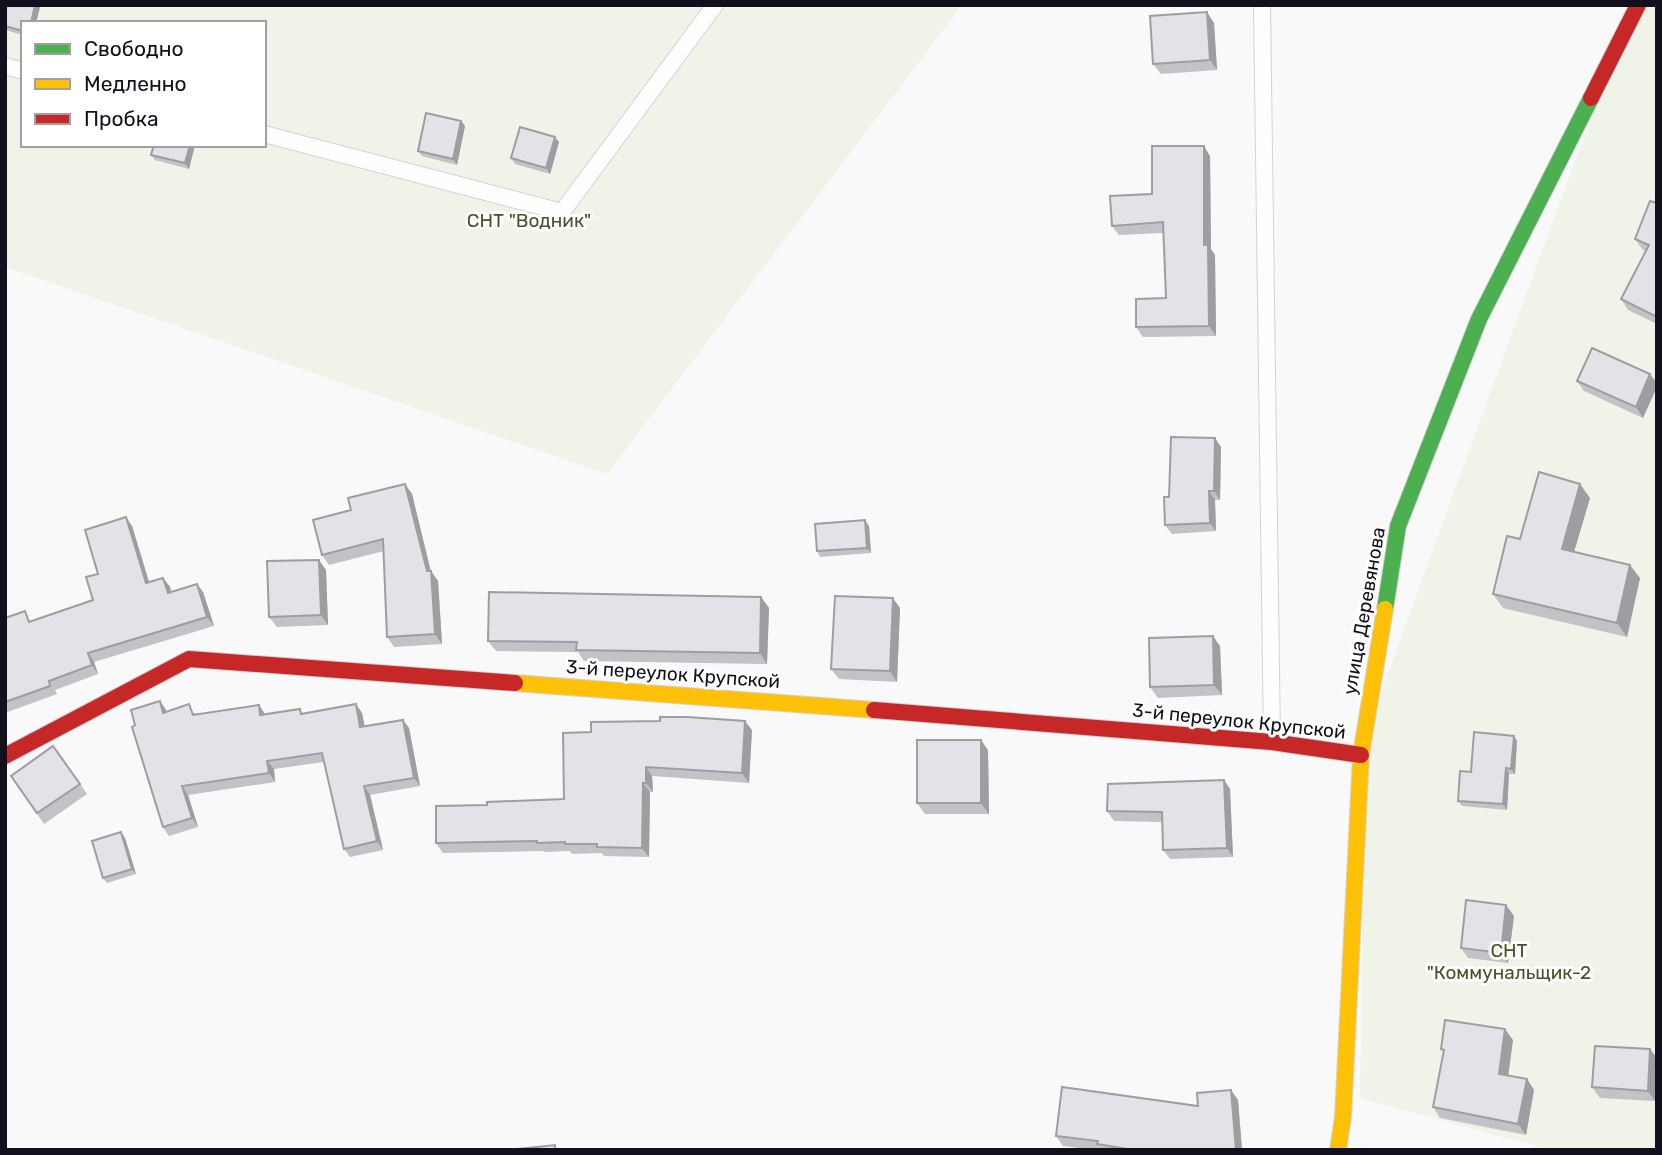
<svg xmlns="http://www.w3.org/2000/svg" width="1662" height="1155" font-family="Rubik,sans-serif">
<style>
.green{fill:#eff3e8;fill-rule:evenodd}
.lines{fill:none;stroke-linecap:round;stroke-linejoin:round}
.lane-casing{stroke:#d2d2d9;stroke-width:18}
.fast-casing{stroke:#d2d2d9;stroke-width:18}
.slow-casing{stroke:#d2d2d9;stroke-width:18}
.jam-casing{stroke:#d2d2d9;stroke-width:18}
.lane{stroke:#fefefe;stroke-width:16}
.fast{stroke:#4caf50;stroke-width:16}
.slow{stroke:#ffc107;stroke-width:16}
.jam{stroke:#c62828;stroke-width:16}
.wall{fill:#c2c2c7}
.shaded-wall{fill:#9e9ea2}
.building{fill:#e2e2e7;stroke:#9e9ea2;stroke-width:2}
.labels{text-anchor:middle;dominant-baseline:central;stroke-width:6;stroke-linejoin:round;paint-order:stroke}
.park-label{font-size:19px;fill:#445423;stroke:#fff}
.street-label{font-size:19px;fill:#12101c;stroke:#fff}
</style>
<rect width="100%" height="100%" fill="#f9f9f9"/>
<g class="green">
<path d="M5 5H962L607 474 5 267ZM23 23H264V145H23Z"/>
<path d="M1632 5H1657V1150H1551L1360 1098 1365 736Z"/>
</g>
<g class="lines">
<g class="lane-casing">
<g id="lane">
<path d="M1262 5 1272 742"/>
<path d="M5 66 23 71"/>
<path d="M264 134 562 212 715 5"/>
</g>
</g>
<g class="fast-casing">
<path id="fast" d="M1385 609 1398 526 1479 319 1591 98"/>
</g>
<g class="slow-casing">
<g id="slow">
<path d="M515 683 874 710"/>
<path d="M1338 1150 1343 1117 1361 755 1385 609"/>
</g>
</g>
<g class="jam-casing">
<g id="jam">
<path d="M1591 98 1638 5"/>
<path d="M874 710 1272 742 1361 755"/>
<path d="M5 756 189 659 515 683"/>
</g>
</g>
<use href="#lane" class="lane"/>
<use href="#fast" class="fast"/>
<use href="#slow" class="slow"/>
<use href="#jam" class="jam"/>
</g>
<g class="wall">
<path d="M5 5 40 7 36 23H23V35L5 30Z"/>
<path d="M1214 23 1217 70 1161 74 1153 64Z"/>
<path d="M461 121 465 126 457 165 422 156 418 151Z"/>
<path d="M559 142 550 174 515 164 511 158Z"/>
<path d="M195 145 189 169 155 160 151 155Z"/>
<path d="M1210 156 1211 249 1215 255 1216 336 1143 337 1136 327 1166 298 1163 233 1119 235 1112 226 1152 194Z"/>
<path d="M1657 203V324L1628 310 1621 299 1645 251 1642 249 1635 239Z"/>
<path d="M1650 374 1643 418 1584 391 1577 381Z"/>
<path d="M1221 447 1220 500H1215L1216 531 1172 534 1165 525 1169 497Z"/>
<path d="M412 494 431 571 438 581 442 644 394 647 387 637 384 551 329 565 322 555Z"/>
<path d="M1590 498 1574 552 1640 578 1627 637 1503 608 1493 594 1520 539Z"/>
<path d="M132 526 149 582 163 578 170 587 171 592 197 584 203 592 214 626 94 662 98 674 55 690 57 694 5 713V618L32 621 93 600 98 574Z"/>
<path d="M869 526 871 553 820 557 817 551Z"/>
<path d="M326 570 328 625 277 627 269 617Z"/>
<path d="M761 597 769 608 767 664 584 661 578 652 496 651 488 641Z"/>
<path d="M900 608 897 682 839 679 831 669Z"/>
<path d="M1220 646 1222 695 1158 698 1150 687Z"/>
<path d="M160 701 167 712 195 713 196 714 362 713 365 726 409 728 420 786 370 795 383 850 350 857 344 849 324 762 274 769 275 782 188 795 198 827 169 836 163 827Z"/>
<path d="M752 730 749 783 652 776 653 792H650L649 857 604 856 602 853 572 854 570 851 544 852 543 851 443 853 436 843 487 805 564 799 563 733Z"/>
<path d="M1514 736 1517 741 1515 774H1509L1507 810 1462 806 1458 801 1471 772Z"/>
<path d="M53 746 87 794 44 824 11 776Z"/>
<path d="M988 750 989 814H925L917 803Z"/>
<path d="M1224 780 1230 789 1233 857 1170 859 1163 850 1162 822 1114 821 1107 811Z"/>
<path d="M125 838 136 874 107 883 103 878Z"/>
<path d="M1514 916 1508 963 1468 958 1461 948Z"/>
<path d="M1513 1040 1508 1076 1527 1079 1534 1090 1526 1135 1440 1118 1433 1107 1444 1053 1441 1049Z"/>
<path d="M1650 1049 1655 1101 1600 1098 1592 1087Z"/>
<path d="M1238 1100 1242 1150H1098L1063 1146 1056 1136 1198 1106Z"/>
</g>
<g class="shaded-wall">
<path d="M35 5H39L40 7 36 23H31Z"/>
<path d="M1207 12 1214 23 1217 70 1210 60Z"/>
<path d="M461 121 465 126 457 165 453 159Z"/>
<path d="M555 137 559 142 550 174 546 168Z"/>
<path d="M190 145H195L189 169 185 163Z"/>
<path d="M1204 146 1210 156 1211 249 1215 255 1216 336 1209 326 1204 245Z"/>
<path d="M1650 374 1657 383V387L1643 418 1636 407Z"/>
<path d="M1215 438 1221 447 1220 500 1214 491Z"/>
<path d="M405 484 412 494 431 573V571L438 581 442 644 435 634 427 571Z"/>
<path d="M1580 484 1590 498 1571 562 1562 549Z"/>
<path d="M1209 491 1215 500 1216 531 1210 523Z"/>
<path d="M126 517 132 526 152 592 146 583Z"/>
<path d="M865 520 869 526 871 553 867 548Z"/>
<path d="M319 560 326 570 328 625 321 615Z"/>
<path d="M1630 565 1640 578 1627 637 1617 623Z"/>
<path d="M163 578 170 587 174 601 168 593Z"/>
<path d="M197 584 203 592 214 626 207 617Z"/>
<path d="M761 597 769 608 767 664 760 653Z"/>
<path d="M893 598 900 608 897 682 890 671Z"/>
<path d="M1213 636 1220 646 1222 695 1214 685Z"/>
<path d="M88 653 94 662 98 674 92 665Z"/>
<path d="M160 701 166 710 170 721 163 713Z"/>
<path d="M356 704 362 713 366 736 360 727Z"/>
<path d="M259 705 265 714 260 715Z"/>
<path d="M403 720 409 728 420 786 414 778Z"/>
<path d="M745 721 752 730 749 783 742 773Z"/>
<path d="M1514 736 1517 741 1515 774 1511 769Z"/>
<path d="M981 740 988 750 989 814 981 803Z"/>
<path d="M267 761 274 769 275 782 269 773Z"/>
<path d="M646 767 652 776 653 792 646 783Z"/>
<path d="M1506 768 1509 774 1507 810 1503 804Z"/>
<path d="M1224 780 1230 789 1233 857 1227 848Z"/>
<path d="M643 783 650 792 649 857 642 848Z"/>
<path d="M182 786 188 795 198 827 192 818Z"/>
<path d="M364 786 370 795 383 850 377 841Z"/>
<path d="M121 832 125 838 136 874 132 869Z"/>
<path d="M1506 905 1514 916 1508 963 1501 953Z"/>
<path d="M1505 1029 1513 1040 1507 1084 1499 1074Z"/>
<path d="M1650 1049 1657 1058 1655 1101 1648 1091Z"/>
<path d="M1527 1079 1534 1090 1526 1135 1518 1124Z"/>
<path d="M1231 1090 1238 1100 1242 1150H1236Z"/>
</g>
<g class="building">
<path d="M5 5H35L31 23H23V31L5 26Z"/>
<path d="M1207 12 1210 60 1153 64 1150 16Z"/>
<path d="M426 113 461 121 453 159 418 151Z"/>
<path d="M520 127 555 137 546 168 511 158Z"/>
<path d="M154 145H190L185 163 151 155Z"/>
<path d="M1152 146H1204V245H1208L1209 326 1136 327V299L1166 298 1163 222 1112 226 1110 196 1152 194Z"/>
<path d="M1650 201 1657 203V317L1621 299 1649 245 1635 239Z"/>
<path d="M1592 348 1650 374 1636 407 1577 381Z"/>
<path d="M1171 437 1215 438 1214 491H1209L1210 523 1165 525 1164 497H1169Z"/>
<path d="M1539 472 1580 484 1562 549 1630 565 1617 623 1493 594 1507 536 1520 539Z"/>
<path d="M405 484 427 571H431L435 634 387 637 383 539 322 555 313 520 351 510 348 498Z"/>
<path d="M126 517 146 583 163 578 168 593 197 584 207 617 88 653 92 665 49 681 50 686 5 702V618L25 611 29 622 93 600 86 577 98 574 85 530Z"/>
<path d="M865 520 867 548 817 551 815 524Z"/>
<path d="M319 560 321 615 269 617 267 561Z"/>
<path d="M489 592 761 597 760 653 576 650 577 642 488 641Z"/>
<path d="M835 596 893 598 890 671 831 669Z"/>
<path d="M1213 636 1214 685 1150 687 1149 638Z"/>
<path d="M160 701 163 713 189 704 193 715 259 705 260 715 300 709 301 714 356 704 360 727 403 720 414 778 364 786 377 841 344 849 322 753 267 761 269 773 182 786 192 818 163 827 132 727 135 725 131 710Z"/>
<path d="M660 717H687L745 721 742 773 646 767V783H643L642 848 597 847V844H565V842L537 843V841L436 843V806L487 805V802L564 799 563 733 591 732V722L660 721Z"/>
<path d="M1474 732 1514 736 1511 769 1506 768 1503 804 1458 801 1460 771 1471 772Z"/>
<rect x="917" y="740" width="64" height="63"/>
<path d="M53 746 80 784 37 813 11 776Z"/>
<path d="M1224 780 1227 848 1163 850 1162 812 1107 811 1108 784Z"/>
<path d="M121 832 132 869 103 878 92 841Z"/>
<path d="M1466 900 1506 905 1501 953 1461 948Z"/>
<path d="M1445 1020 1505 1029 1499 1074 1527 1079 1518 1124 1433 1107 1444 1050 1441 1049Z"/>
<path d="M1595 1046 1650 1049 1648 1091 1592 1087Z"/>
<path d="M1062 1087 1198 1106 1197 1093 1231 1090 1236 1150H1133L1097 1144 1098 1141 1056 1136Z"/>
<path d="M555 1145V1150H518V1149Z"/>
</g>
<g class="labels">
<g class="park-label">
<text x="529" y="220">СНТ "Водник"</text>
<text x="1509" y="950">СНТ<tspan x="1509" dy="22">"Коммунальщик-2</tspan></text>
</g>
<g class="street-label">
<text transform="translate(1364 611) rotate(-80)">улица Деревянова</text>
<text transform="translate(673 674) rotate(4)">3-й переулок Крупской</text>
<text transform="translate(1239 721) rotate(6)">3-й переулок Крупской</text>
</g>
</g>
<rect width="1662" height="1155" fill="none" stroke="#12101c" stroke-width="14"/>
<rect x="21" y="21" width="245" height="126" fill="#ffffff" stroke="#a09fa4" stroke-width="2"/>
<rect x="35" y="44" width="35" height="10" fill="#4caf50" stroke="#a09fa4" stroke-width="2"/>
<text x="84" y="56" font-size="21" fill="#12101c">Свободно</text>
<rect x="35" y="79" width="35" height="10" fill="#ffc107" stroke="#a09fa4" stroke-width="2"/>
<text x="84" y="91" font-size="21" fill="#12101c">Медленно</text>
<rect x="35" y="114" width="35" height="10" fill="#c62828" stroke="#a09fa4" stroke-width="2"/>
<text x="84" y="126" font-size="21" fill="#12101c">Пробка</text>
</svg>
